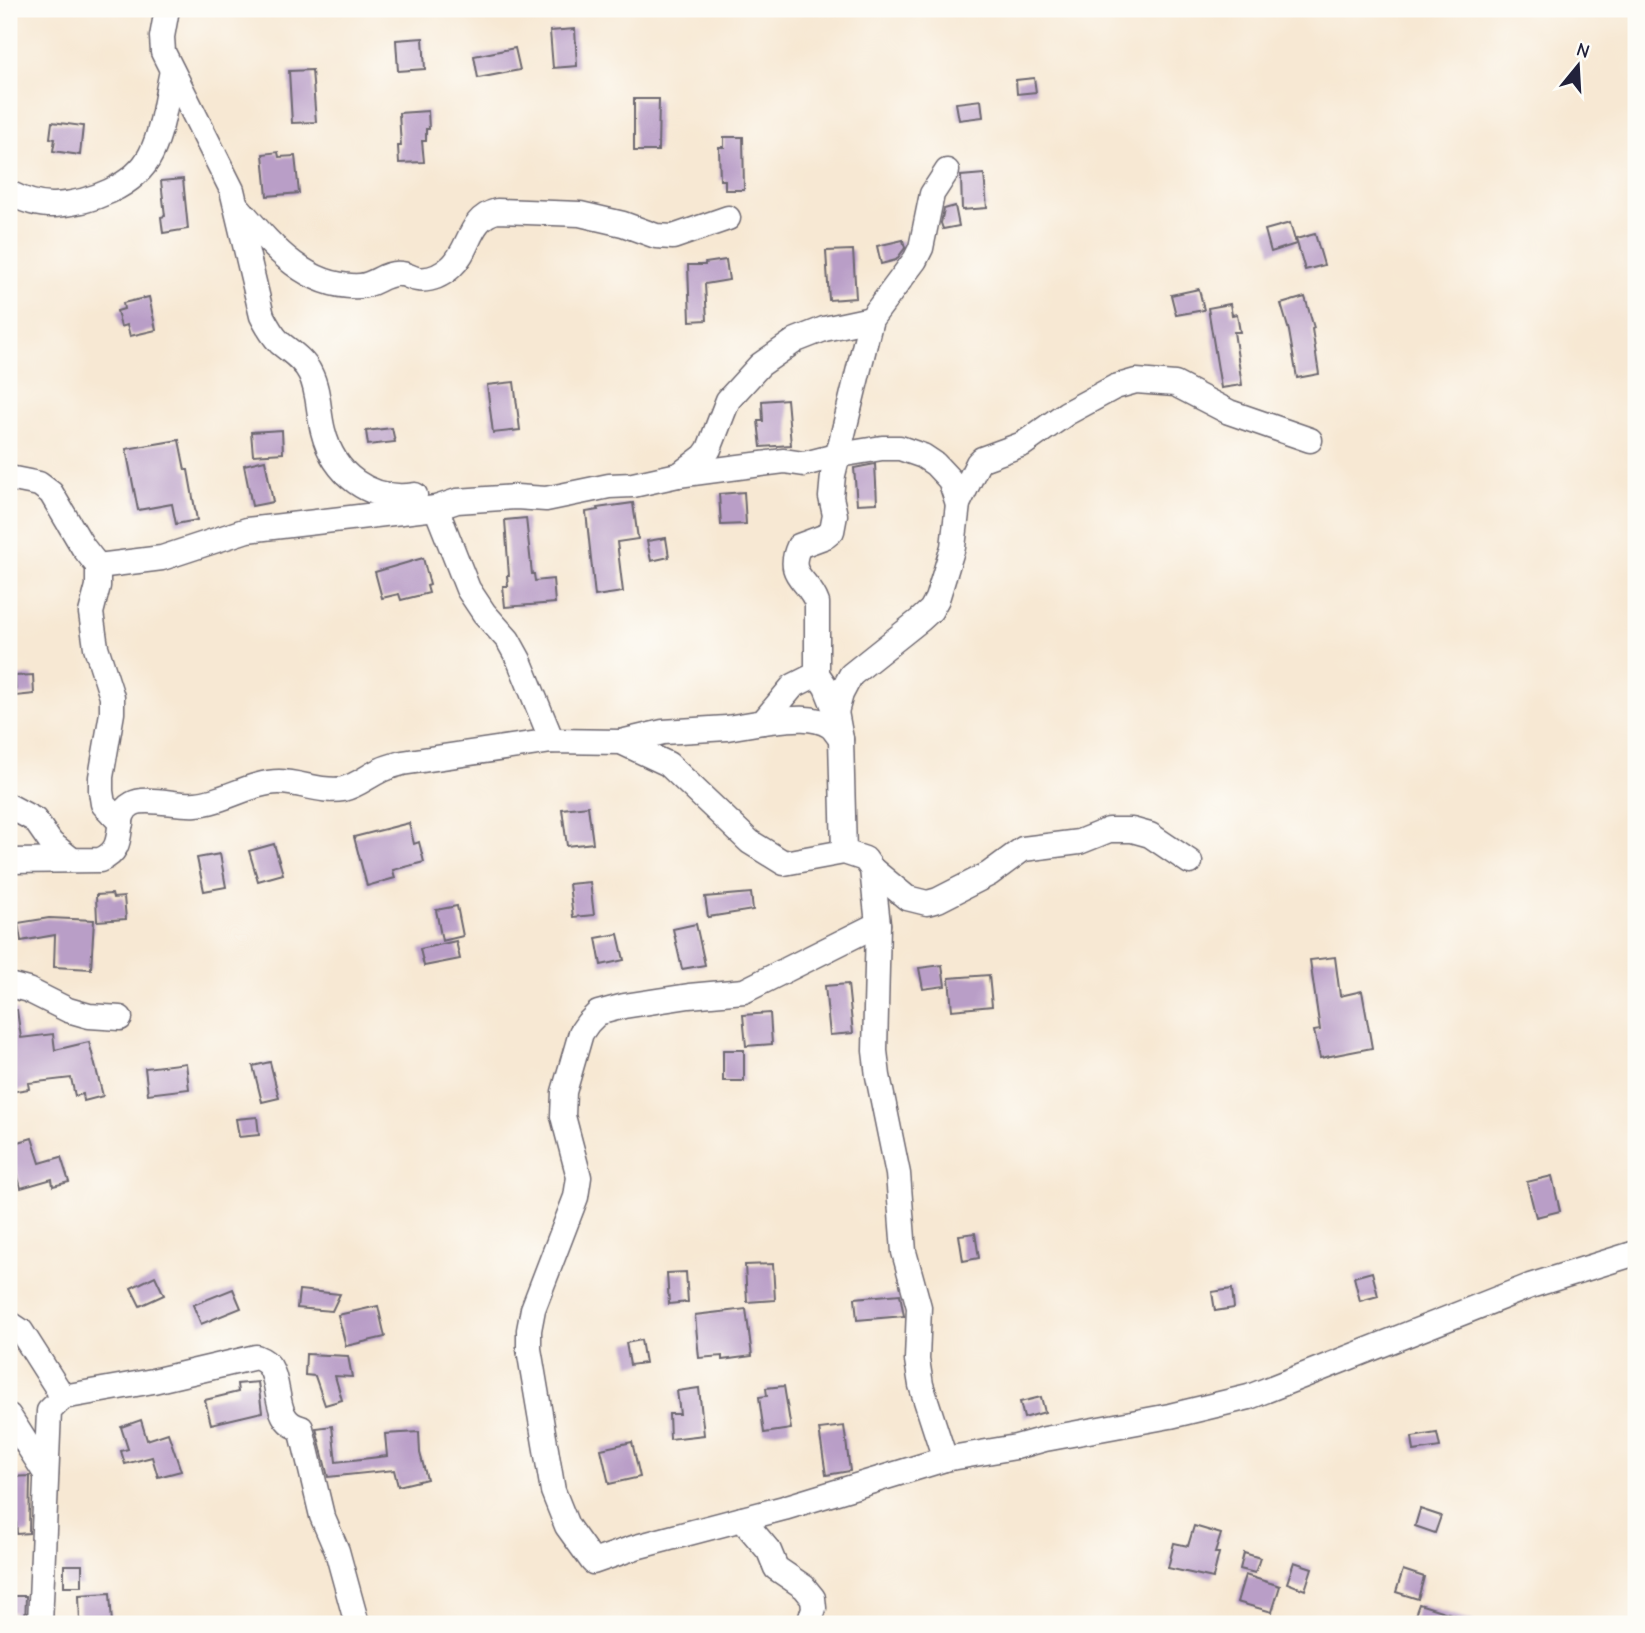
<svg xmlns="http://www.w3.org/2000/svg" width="1645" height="1633" font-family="'Comic Neue',sans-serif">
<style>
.building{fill:#b99ec7}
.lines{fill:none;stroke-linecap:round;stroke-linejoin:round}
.minor-casing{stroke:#6d6770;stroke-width:27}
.minor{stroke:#fff;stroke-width:24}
</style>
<rect width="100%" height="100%" fill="#fdfcf7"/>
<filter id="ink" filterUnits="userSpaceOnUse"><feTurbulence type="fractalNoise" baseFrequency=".0143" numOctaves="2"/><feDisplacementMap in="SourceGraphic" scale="14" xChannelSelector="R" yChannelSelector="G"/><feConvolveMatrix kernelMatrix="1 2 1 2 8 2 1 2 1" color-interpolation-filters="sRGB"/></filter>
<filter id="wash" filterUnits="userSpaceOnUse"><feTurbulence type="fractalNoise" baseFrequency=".00686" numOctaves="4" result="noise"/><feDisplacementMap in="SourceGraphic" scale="28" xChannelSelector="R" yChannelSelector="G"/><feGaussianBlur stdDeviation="1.57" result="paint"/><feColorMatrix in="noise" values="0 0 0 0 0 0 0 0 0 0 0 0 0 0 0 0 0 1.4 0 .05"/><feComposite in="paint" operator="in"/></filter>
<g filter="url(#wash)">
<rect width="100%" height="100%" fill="#f7e8d3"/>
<g id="blocks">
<g class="building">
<path d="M575 29 577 66 553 68 550 31Z"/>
<path d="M423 38 425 69 398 71 396 40Z"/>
<path d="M515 48 520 70 478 78 474 56Z"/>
<path d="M312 70 316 122 292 123 289 71Z"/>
<path d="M1034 78 1036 92 1017 94 1016 80Z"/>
<path d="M634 99H659L658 151H634Z"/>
<path d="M981 100 983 117 959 120 956 103Z"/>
<path d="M428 111 429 129H426V141H422L424 162 399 163 398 146H401L399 113Z"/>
<path d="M52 122 83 126 80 155 53 151 55 139 50 138Z"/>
<path d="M724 137H743L744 190H725V180H720L719 147H724Z"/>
<path d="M278 152 279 157 295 156 299 193 267 196 263 154Z"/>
<path d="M984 174 987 208 962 210 961 176Z"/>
<path d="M183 179 188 229 163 233 161 217 165 216 161 181Z"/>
<path d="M955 206 959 226 943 229 941 223 944 209Z"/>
<path d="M1290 223 1296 244 1271 252 1265 230Z"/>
<path d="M1315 234 1324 265 1305 270 1296 239Z"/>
<path d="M903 240 905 248 896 260 881 264 877 246Z"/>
<path d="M853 250 856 298 829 300 826 251Z"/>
<path d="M726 260 729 280 705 284 707 320 690 321 688 265H705V263Z"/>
<path d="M1199 289 1204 310 1176 315 1171 295Z"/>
<path d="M149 297 156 330 130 336 127 325 121 327 117 311 124 309 123 303Z"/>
<path d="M1305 297 1314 328 1312 329 1319 374 1297 378 1289 331 1281 304Z"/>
<path d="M1230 304 1232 315 1237 314 1240 332H1234L1242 385 1221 388 1208 308Z"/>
<path d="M514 382 520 430 493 433 487 385Z"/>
<path d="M787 399 791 445 761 447 758 421H763L762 401Z"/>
<path d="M392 428 395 442 368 445 366 431Z"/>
<path d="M282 430 283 453 253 455 251 432Z"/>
<path d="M179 440 185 470H188L197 520 176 524 172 504 138 510 126 449Z"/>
<path d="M265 460 273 502 252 506 244 465Z"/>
<path d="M875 464 877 503 857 504 854 468Z"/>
<path d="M744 492 746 524 721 525 719 494Z"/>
<path d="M633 503 638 539 617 542 623 592 595 596 586 512 598 510 597 508Z"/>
<path d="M526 518 532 574H534L535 581 553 579 555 603 505 607 503 586H508L507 576H509L505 520Z"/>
<path d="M666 538 669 557 651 561 647 541Z"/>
<path d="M423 558 430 585 427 586 429 593 401 600 399 594 382 598 375 572Z"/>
<path d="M33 675 34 694 16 696 15 676Z"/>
<path d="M588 806 593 843 567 846 562 809Z"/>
<path d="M409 823 414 844 419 842 424 862 393 870 395 878 367 886 354 837Z"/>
<path d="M274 844 283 874 258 881 249 851Z"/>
<path d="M220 854 226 887 204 891 197 858Z"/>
<path d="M590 882 594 915 573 917 569 884Z"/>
<path d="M751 893 753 910 708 917 705 897Z"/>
<path d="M112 894 113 898 124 897 126 919 97 921 96 895Z"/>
<path d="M457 906 463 936 442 941 436 910Z"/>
<path d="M49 918 94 920 91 969 54 967 55 935 21 941 18 923Z"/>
<path d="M696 924 705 965 682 969 673 929Z"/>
<path d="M618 934 624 960 601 965 596 938Z"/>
<path d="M456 941 460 959 424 966 420 949Z"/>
<path d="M1335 957 1340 996 1362 991 1372 1048 1320 1058 1314 1031 1320 1030 1310 960Z"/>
<path d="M942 965 945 986 923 989 919 968Z"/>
<path d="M989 975 992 1006 952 1010 949 978Z"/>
<path d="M848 984 853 1033 830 1035 825 986Z"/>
<path d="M9 1010H17L21 1038 53 1034 55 1050 89 1042 103 1096 84 1101 83 1094 75 1096 71 1078 28 1083 29 1089 9 1092Z"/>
<path d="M770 1013 772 1044 746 1046 743 1015Z"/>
<rect x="723" y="1050" width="21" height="31"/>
<path d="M270 1062 279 1098 262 1102 253 1066Z"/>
<path d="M186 1063 189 1089 148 1094 145 1068Z"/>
<path d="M257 1117 259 1135 239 1137 236 1119Z"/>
<path d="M32 1138 40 1163 61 1157 69 1182 53 1186 52 1179 21 1188 9 1145Z"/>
<path d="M1552 1176 1560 1211 1536 1217 1527 1182Z"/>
<path d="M975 1233 979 1258 963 1261 959 1235Z"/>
<path d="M773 1264 775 1300 747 1302 745 1265Z"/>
<path d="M686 1272 688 1302 669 1304 667 1273Z"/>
<path d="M1372 1272 1378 1296 1360 1301 1354 1277Z"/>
<path d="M155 1276 164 1295 140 1306 131 1288Z"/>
<path d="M233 1289 241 1308 201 1324 193 1305Z"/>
<path d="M1232 1289 1234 1308 1215 1311 1212 1292Z"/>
<path d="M299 1290 340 1294 332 1311 297 1308Z"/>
<path d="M900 1294 904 1316 857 1320 855 1298Z"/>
<path d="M378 1306 385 1337 346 1346 338 1315Z"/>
<path d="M746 1309 752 1356 722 1360V1356L699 1358 695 1315Z"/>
<path d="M641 1340 645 1363 630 1365 626 1343Z"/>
<path d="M306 1354 348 1356 352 1377 335 1376 342 1400 325 1405 315 1376 305 1375Z"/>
<path d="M258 1382 262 1412 211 1424 205 1400 238 1392 237 1384Z"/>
<path d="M784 1386 791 1429 764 1433 759 1397 767 1396 766 1388Z"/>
<path d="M699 1388 704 1435 670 1439 669 1414H680L677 1391Z"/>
<path d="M1041 1397 1045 1412 1024 1418 1020 1402Z"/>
<path d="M141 1420 147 1440 168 1433 181 1471 158 1477 152 1457 125 1464 121 1451 128 1449 121 1427Z"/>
<path d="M332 1426 336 1462 387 1456 385 1434 419 1432 420 1453 427 1479 398 1486 394 1470 328 1477 316 1428Z"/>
<path d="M844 1426 850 1471 826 1475 819 1429Z"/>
<path d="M1437 1433 1440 1447 1414 1451 1412 1437Z"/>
<path d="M632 1442 640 1477 609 1484 601 1449Z"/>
<path d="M30 1476 29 1533 17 1534 15 1506 9 1507V1477Z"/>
<path d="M1420 1509 1441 1516 1435 1533 1415 1526Z"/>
<path d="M1194 1526 1221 1534 1215 1553H1219L1213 1578 1168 1568 1174 1543 1188 1546Z"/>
<path d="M1244 1553 1260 1558 1255 1573 1240 1569Z"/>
<path d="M1294 1562 1312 1568 1305 1590 1287 1583Z"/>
<rect x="64" y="1565" width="18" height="21"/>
<path d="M1403 1570 1424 1577 1418 1599 1396 1592Z"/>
<path d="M1245 1575 1280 1586 1272 1612 1237 1602Z"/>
<path d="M110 1593 112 1624H80L79 1595Z"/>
<path d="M9 1596H26L25 1624H14V1612H9Z"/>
<path d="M1419 1604 1473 1621 1472 1624H1412Z"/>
</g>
</g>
</g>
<g filter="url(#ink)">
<use href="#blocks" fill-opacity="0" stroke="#6d6770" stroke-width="2"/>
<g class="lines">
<g class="minor-casing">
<g id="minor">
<path d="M167 9 162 37 163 52 232 190 262 316C267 326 272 335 280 343 291 352 304 360 310 373 319 390 318 412 323 431 334 475 370 502 415 495"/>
<path d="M9 193C23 200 39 206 55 205 89 203 135 187 151 154 163 130 166 97 172 71"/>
<path d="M238 207C270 244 306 289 360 286 375 285 385 272 401 274 406 274 411 278 417 279 430 281 442 275 451 267 471 249 468 218 497 211L580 214 623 224 656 236 673 237 728 218"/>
<path d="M679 475 704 456 709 449 728 400 760 365 796 340 824 329 871 319"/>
<path d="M9 478 39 484 51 493 83 547 98 566V586L91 613 96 647 112 697V713L101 777V791L103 804 121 823"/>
<path d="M436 508 468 589 484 613 508 640 519 660 552 741"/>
<path d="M98 566 162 558 247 530 436 508 457 501 516 497 546 499 609 486 633 485 678 475 784 461 804 464 839 455 882 448H900L923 456 935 464 950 480 958 504"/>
<path d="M836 712 841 694 851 675 920 620 931 610 937 599 953 547 958 504 978 463 982 459 1023 444 1067 413 1115 387 1136 381 1175 384 1229 412 1310 440"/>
<path d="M763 722C783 720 812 714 830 726 834 729 838 736 841 739"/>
<path d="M621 742 663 732 727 728 763 722 793 686 817 674"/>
<path d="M9 806 35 820 51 843 71 859"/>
<path d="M844 852 841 739 836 712 826 687 817 674V603C808 578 785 577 799 546L826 536 832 531 835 515 831 497 833 475 871 319 915 260 921 248 932 194 947 171"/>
<path d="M9 861 100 860C131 848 110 816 132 804 145 796 179 806 196 804 224 802 251 782 279 782 300 782 322 793 343 789 357 786 368 776 381 770 387 767 395 765 402 763L552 741 621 742 668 764 750 842 784 863 844 852 865 859 872 869 878 924 875 1051 878 1076 898 1174 904 1252 919 1307 917 1360 921 1385 945 1459"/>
<path d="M872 869 907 898 927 903 938 900 989 874 1023 849 1079 842 1109 830H1132L1150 835 1190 862"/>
<path d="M878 924 744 991 689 996 624 1006 598 1013 588 1023 581 1033 564 1092 563 1116 579 1177 576 1197 533 1309 529 1330V1349L553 1491 567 1526 593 1562 636 1547 784 1508 945 1459 1016 1447 1045 1439 1170 1416 1249 1397 1530 1286 1636 1253"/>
<path d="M9 985 28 990 68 1010 89 1016 120 1018"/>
<path d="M9 1323 21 1331 63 1397"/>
<path d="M9 1416 46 1474"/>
<path d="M742 1519 769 1551 776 1568 804 1587 813 1598 814 1608 809 1624"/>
<path d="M40 1624 49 1411 63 1397 153 1381 256 1357C261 1359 267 1362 270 1367 282 1387 273 1422 301 1428L322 1516 337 1551 357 1624"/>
</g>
</g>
<use href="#minor" class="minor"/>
</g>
</g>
<rect width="1645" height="1633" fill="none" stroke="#fdfcf7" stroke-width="35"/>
<g transform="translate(1578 66) rotate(18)" stroke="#fdfcf7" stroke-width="5" paint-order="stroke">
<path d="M0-5L12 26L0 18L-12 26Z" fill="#22223b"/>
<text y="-10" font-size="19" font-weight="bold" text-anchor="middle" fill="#22223b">N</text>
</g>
</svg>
